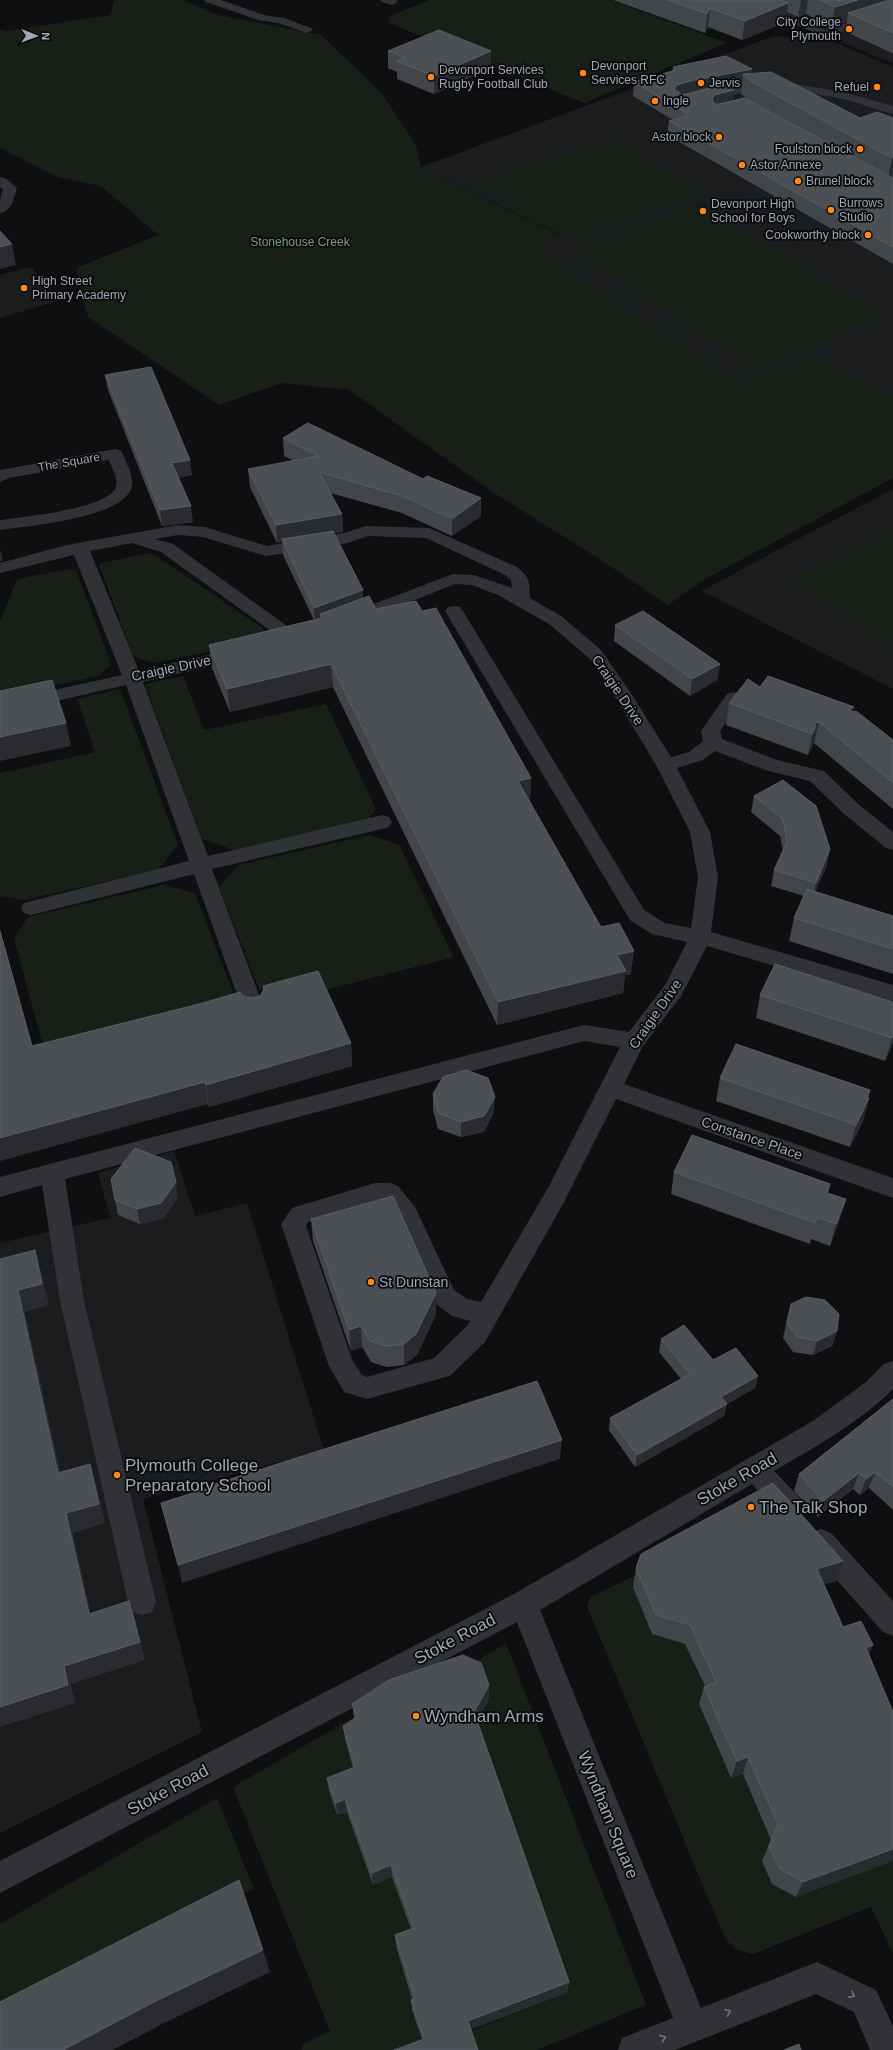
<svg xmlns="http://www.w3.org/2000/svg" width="893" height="2050" font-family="Arial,sans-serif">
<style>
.built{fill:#1b1c1e}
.green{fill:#171f17}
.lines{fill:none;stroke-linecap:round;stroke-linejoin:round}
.minor{fill:#303236;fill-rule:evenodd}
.wall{fill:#424549;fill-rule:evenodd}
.shaded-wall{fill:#292b2e}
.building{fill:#4c4f54;stroke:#595d63}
.oneway{stroke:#6d737b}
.poi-dot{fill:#ff8819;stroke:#0a0a0c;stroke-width:1.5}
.labels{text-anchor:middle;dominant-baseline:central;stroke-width:3.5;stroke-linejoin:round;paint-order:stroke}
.far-poi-label{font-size:12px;fill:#9fa9b3;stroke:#0a0a0c;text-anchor:start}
.far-park-label{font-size:12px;fill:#78a173;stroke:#0a0a0c}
.far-street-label{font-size:12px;fill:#9fa9b3;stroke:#0a0a0c}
.street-label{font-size:14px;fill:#9fa9b3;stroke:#0a0a0c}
.poi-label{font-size:14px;fill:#9fa9b3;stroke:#0a0a0c;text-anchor:start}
.near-poi-label{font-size:17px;fill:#9fa9b3;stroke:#0a0a0c;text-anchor:start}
.near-street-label{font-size:17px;fill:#9fa9b3;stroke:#0a0a0c}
</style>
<rect width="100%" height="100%" fill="#0f0f11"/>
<g class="built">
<path d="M726 0H893V63L793 23Z"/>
<path d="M774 36 830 40 893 67V397L814 355 741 382 532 246 562 235 421 167Z"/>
<path d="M31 267 60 300 0 318V275Z"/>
<path d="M893 489V689L702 591 796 540Z"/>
<path d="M174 1151 195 1216 247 1203 324 1450 143 1499 202 1732 0 1833V1243L110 1218 98 1173Z"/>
</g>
<g class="green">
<path d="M115 0H183L217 15 321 35 381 92 416 145 421 167 562 236 533 246 741 382 814 355 893 397V478L702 581 668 605 601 560 494 493 349 390 282 383 219 405 88 317 76 268 158 235 101 186 57 177 0 148V29L5 31 110 15Z"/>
<path d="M429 0H612L727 43 584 103 389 23 388 17Z"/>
<path d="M614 138 707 193 577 238 470 182Z"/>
<path d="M698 204 888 317 753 370 568 249Z"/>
<path d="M893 529V649L791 579Z"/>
<path d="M148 553 156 556 264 629 266 634 262 641 159 662H149L133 656 99 564Z"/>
<path d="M68 569 76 570 110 661 109 667 98 676 0 697V621L16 582 18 579Z"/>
<path d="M183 676 204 730 326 704 376 809 368 819 234 850 202 839 145 684Z"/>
<path d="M120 689 178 845 158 870 24 900 0 896V773L95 752 77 699Z"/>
<path d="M370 835 399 845 454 957 287 1000 259 989 219 887 238 865Z"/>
<path d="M163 885 195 893 234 995 47 1061 14 938 28 917Z"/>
<path d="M638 1574 683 1637 711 1700 731 1778 743 1774 753 1797 893 1861V1954L871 1907 753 1954 737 1950 725 1939 587 1606 590 1597Z"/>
<path d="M506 1643 646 2005 537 2050H474L468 2032 567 1993 471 1718 463 1669Z"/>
<path d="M354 1717 402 1740 329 1791 337 1815 416 1784 356 1828 363 1856 373 1884 440 1859 479 1946 424 2046 416 2050H302L301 2045 330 2031 233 1787Z"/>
<path d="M217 1798 254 1889 0 2006V1924Z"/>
</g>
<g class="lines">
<g class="minor">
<path d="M204 0H221L264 15 284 18 311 28 313 30 307 33 278 23 258 20 206 2Z"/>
<path d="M380 0H396L398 2 392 5 382 2Z"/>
<path d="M739 0H755L825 30 893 8V15L825 37 741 2Z"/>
<path d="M776 83C816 85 854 94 893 106V114C876 110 860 103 843 99 796 89 751 89 704 100L698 96 700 93 728 87Z"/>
<path d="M0 177 5 178 17 188C13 200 13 210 0 213V200L3 189 0 187Z"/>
<path d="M115 449 121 451 123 454C126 464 134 475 132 486 126 518 27 526 0 530V520C23 517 104 509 115 489 120 481 112 468 109 460L9 478 0 482V470Z"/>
<path d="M178 525 205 527 267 546 344 533 366 526 429 528 517 567C531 578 529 582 530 598L561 616 601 650 634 698 671 757 689 752 703 741 701 731 727 694 734 692 741 694 743 698 720 731 722 739 777 760 824 771 857 803 893 832V850L886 848 843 813 810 781 765 770 715 751 703 760 677 768 710 832 718 877 711 932 893 985V1001L707 946 681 996 643 1046 624 1084 893 1178V1198L616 1099 564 1202 485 1342 451 1375 442 1378 367 1399 344 1392 329 1366 281 1224 292 1208 375 1183H390L398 1186 415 1207 454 1290 467 1299 481 1302 548 1188 620 1047 584 1041 65 1179 84 1301 156 1602 152 1612 142 1615 132 1612 128 1602 60 1301 42 1185 0 1197V1177L584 1025 629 1032 665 985 687 942 652 934 630 920 445 611 448 607 454 606 460 607 463 611 644 910 665 923 691 928 698 877 690 832 656 765 617 700 589 658 549 624 498 595 472 585 455 584 354 624 348 625 342 624 339 620 342 616 453 574 474 575 512 588 511 580 505 575 426 538 368 536 348 543 266 556 203 537 178 535 155 539 173 544 301 636 304 640 301 644 295 646 289 644 161 552 132 543 90 551 139 671 239 648 245 650 248 654 245 658 143 682 208 856 382 815 389 817 392 822 389 827 382 829 212 869 265 1011 262 1017 254 1019 246 1017 243 1011 194 874 31 915 24 913 21 908 24 903 189 861 126 685 0 714V702L122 675 74 555 0 573V563L67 545ZM375 1203H384L398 1220 436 1304 452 1316 470 1321 467 1326 434 1358 367 1377 362 1375 353 1362 306 1226 308 1222Z"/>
<path d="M893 1361V1389C859 1423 815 1447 774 1471L799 1497 803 1506 799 1515 789 1519 779 1515 752 1484 540 1610 701 2008 817 1962 876 1990 893 2026V2050H870L854 2012 816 1994 675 2050H618L622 2038 673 2018 517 1622 0 1893V1861L514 1594 813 1421 866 1382 884 1364Z"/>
<path d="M821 1529 831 1533 893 1601V1636L883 1632 811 1551 807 1542 811 1533Z"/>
</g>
</g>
<g class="wall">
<path d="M613 0H893V53H892L846 32 847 21 832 26 806 14 798 17 787 12 786 22 742 40 708 27 705 33Z"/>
<path d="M388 51H491V68L434 94 397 79V72L388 68Z"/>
<path d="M673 67 752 74 860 118H893V177H892L893 178V264L667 135 669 121 673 120 633 96 634 82 672 71ZM742 84 741 94 746 98 733 101 730 87Z"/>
<path d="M105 375 192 475 178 478 193 522 162 526 108 390Z"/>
<path d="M283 438 423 479 481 498V516L452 536 402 513 330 493 342 514 343 532 334 533 363 598 376 609 422 611 531 778 530 801H529L601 927 631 974 625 975 623 993 497 1025 333 687 230 712 212 668 209 645 314 620 283 555 282 542 277 543 250 487 248 469 294 461 284 456Z"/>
<path d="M615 625 720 664 717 680 690 696 614 641Z"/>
<path d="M760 687 853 712 893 740V809L814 743 813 744 812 747 808 755 726 725 729 703Z"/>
<path d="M783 780 827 865 815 892 893 916V974L789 941 794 918 804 896 771 886 774 870 783 851 780 836 751 812 754 796Z"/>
<path d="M263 986 351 1043 352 1066 209 1107 208 1104 32 1046 243 996 251 998 260 996 263 990Z"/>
<path d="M760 995 893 1002V1042L885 1061 756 1018Z"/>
<path d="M720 1078 870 1090 868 1098H869L863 1121 850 1147 716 1101Z"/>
<path d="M433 1094 494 1112 484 1132 461 1137 438 1129 433 1110Z"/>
<path d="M674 1172 830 1184 828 1193 846 1199 839 1221 830 1246 811 1239 810 1244 671 1194Z"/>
<path d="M178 1197 164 1218 140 1224 118 1215 115 1200Z"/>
<path d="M311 1219 436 1293V1314L417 1355 404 1365 386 1367 371 1362 362 1347 351 1351 313 1241Z"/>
<path d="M791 1304 837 1331 832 1346 813 1355 793 1352 783 1338 787 1319Z"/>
<path d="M661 1339 713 1360 758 1376 755 1388 727 1404 724 1416 635 1467 609 1430 610 1418 681 1379 659 1352Z"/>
<path d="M893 1399V1510L869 1488 860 1495 853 1489 818 1517 794 1491 799 1474Z"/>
<path d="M636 1568 836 1581 824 1584 843 1627 869 1655 893 1712 796 1897 772 1884 762 1861 771 1840 743 1774 731 1778 723 1759 699 1704 704 1687 705 1686 685 1644 652 1634 633 1587Z"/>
<path d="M489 1685V1699L477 1720 569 1982 567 1993 422 2039 412 2010 411 2000 412 1999 396 1946 395 1935 411 1929 392 1877 373 1885 347 1812 337 1815 329 1791 327 1778 353 1768 345 1739 343 1726 354 1719 352 1704Z"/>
</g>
<g class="shaded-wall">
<path d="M801 0H808L806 14 798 17Z"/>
<path d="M858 0H893L848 13 847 21 832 26 835 7Z"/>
<path d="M788 3 786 22 742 40 745 21Z"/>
<path d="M710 8 708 27 705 33 707 14Z"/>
<path d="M491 51V68L434 94V76Z"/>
<path d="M752 69 751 80 743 74 742 84 689 95 676 99 674 89 677 85 690 81Z"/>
<path d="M734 90 733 104 713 109 712 100 714 95Z"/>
<path d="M893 157V177L888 178 892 158Z"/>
<path d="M12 244 16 265 0 269V247Z"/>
<path d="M190 460 192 475 174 479 172 463Z"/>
<path d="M481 498V516L452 536V519Z"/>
<path d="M191 506 193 522 162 526 160 510Z"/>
<path d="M342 514 343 532 283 542 282 539V542L277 543 276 525Z"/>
<path d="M0 549 3 561H0Z"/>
<path d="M363 590V606L322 618 320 614 321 622 315 624 314 608Z"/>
<path d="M331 664 333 687 230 712 227 689Z"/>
<path d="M720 664 717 680 690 696 692 679Z"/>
<path d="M854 707 849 728V709Z"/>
<path d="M819 722 814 743 813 744 812 747 808 755 814 724Z"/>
<path d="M66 723 71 746 0 761V737Z"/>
<path d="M531 778 530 801 517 804 518 781Z"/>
<path d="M830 849 827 865 812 899 816 883Z"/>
<path d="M634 951 631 974 625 975 623 993 497 1025 498 1002 617 955Z"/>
<path d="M893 1035V1042L885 1061 892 1038Z"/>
<path d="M351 1043 352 1066 209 1107 206 1085Z"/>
<path d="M205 1082 208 1104 0 1161V1138Z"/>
<path d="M870 1090 866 1104 869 1098 863 1121 850 1147 856 1125Z"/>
<path d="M495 1097 494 1112 484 1132 461 1137V1122Z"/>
<path d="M176 1182 178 1197 164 1218 140 1224 137 1209Z"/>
<path d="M846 1199 839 1221 830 1246 836 1224Z"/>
<path d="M35 1250 41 1271 49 1305 25 1312 65 1493 58 1473 18 1290Z"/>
<path d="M436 1293V1314L417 1355 404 1365V1344Z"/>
<path d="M361 1326 362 1347 351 1351 349 1330Z"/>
<path d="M837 1331 832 1346 813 1355 817 1341Z"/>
<path d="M758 1376 755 1388 727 1404 724 1416 635 1467 637 1455 721 1397Z"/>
<path d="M562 1440 560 1459 182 1583 178 1565Z"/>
<path d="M90 1464 96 1484 105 1523 73 1533 95 1632 89 1614 66 1513Z"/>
<path d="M875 1472 869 1488 860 1495 866 1479Z"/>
<path d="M859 1473 853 1489 818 1517 823 1501Z"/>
<path d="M843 1561 836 1581 810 1588 817 1569Z"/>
<path d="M129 1601 135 1619 145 1660 71 1684 75 1703 0 1727V1707L64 1666Z"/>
<path d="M873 1645 865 1664 866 1648Z"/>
<path d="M489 1685V1699L474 1726V1712Z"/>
<path d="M748 1757 743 1774 731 1778 737 1761Z"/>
<path d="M345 1799 347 1812 337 1815 336 1803Z"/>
<path d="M893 1849V1861L796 1897 803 1882Z"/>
<path d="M391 1865 392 1877 373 1885 372 1873Z"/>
<path d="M263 1950 270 1972 164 2023 113 2050H63L154 2002Z"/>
<path d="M569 1982 567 1993 467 2031 468 2021Z"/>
</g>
<g class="building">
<path d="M668 0H780L788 3 745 21 710 8 707 14Z"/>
<path d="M820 0H858L835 7Z"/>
<path d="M889 0H893V33L848 13Z"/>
<path d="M439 30 491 51 434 76 396 61 405 58 388 51Z"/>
<path d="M726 56 752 69 690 81 677 85 674 89 682 95 726 84 734 90 714 95 712 100 715 104H720L744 98 893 178V247L669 121 689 115 634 82 676 70 673 67Z"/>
<path d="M771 72 860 118 877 112 893 118V157L892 158 752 82 743 74Z"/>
<path d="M0 231 12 244 0 247Z"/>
<path d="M151 367 190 460 172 463 191 506 160 510 105 375Z"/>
<path d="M308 423 423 479 427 476 481 498 452 519 402 496 319 472 342 514 276 525 248 469 318 456 283 438Z"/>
<path d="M333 531 363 590 314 608 282 539Z"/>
<path d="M369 596 376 609 416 601 422 611 436 608 531 778 518 781 601 927 619 923 634 951 617 955 626 971 498 1002 331 664 227 689 209 645 322 618 320 614Z"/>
<path d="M643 611 720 664 692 679 615 625Z"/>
<path d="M768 676 854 707 849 709 853 712 856 711 893 740V783L819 722 814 724 816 726 812 734 729 703 748 679 760 687Z"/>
<path d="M52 680 66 723 0 737V691Z"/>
<path d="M783 780 816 806 830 849 816 883 774 870 787 842 783 819 754 796Z"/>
<path d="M807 889 893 916V949L794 918Z"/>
<path d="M0 931 32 1046 203 1003 240 992 243 996 251 998 260 996 264 989 263 986 318 971 351 1043 206 1085 205 1082 0 1138Z"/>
<path d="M775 964 893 1002V1035L892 1038 760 995Z"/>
<path d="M736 1044 870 1090 867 1098H869L856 1125 720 1078Z"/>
<path d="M466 1070 488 1078 495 1097 484 1116 461 1122 438 1113 433 1094 443 1077Z"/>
<path d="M692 1135 830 1184 827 1193 846 1199 836 1224 817 1217 815 1223 674 1172Z"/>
<path d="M135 1148 171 1162 176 1182 161 1203 137 1209 115 1200 111 1179Z"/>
<path d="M393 1196 436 1293 416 1334 404 1344 385 1346 370 1341 361 1326 349 1330 311 1219Z"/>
<path d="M35 1250 42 1284 18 1290 58 1473 90 1464 99 1504 66 1513 89 1614 129 1601 140 1642 64 1666 68 1685 0 1707V1259Z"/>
<path d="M806 1297 825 1300 839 1314 837 1331 817 1341 797 1337 787 1323 791 1304Z"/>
<path d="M684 1325 713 1360 736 1348 758 1376 721 1397 727 1404 637 1455 610 1418 690 1374 661 1339Z"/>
<path d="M537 1381 562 1440 178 1565 161 1503 215 1486V1484Z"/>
<path d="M893 1399V1487L875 1472 866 1479 859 1473 823 1501 799 1474Z"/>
<path d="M773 1483 843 1561 817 1569 843 1627 861 1621 873 1645 866 1648 893 1712V1849L803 1882 779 1868 769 1846 778 1824 748 1757 737 1761 728 1742 704 1687 716 1682 690 1625 656 1615 636 1568 641 1554Z"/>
<path d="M463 1655 481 1663 489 1685 474 1712 569 1982 468 2021 478 2050H394L424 2039 411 2000 415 1998 395 1935 414 1928 391 1865 372 1873 345 1799 336 1803 327 1778 355 1767 343 1726 357 1717 352 1704 389 1680Z"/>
<path d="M239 1880 263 1950 154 2002 63 2050H0V2002Z"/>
<path d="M799 2044 801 2050H784Z"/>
</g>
<defs><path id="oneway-chevron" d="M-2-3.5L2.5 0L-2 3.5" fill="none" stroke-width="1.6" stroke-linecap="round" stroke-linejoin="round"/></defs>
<g class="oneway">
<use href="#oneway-chevron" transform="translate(852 1995) rotate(26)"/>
<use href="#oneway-chevron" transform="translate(728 2012) rotate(-21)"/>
<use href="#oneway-chevron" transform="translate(663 2038) rotate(-22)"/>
</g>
<g class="poi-dot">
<circle cx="849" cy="29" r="4"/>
<circle cx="583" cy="73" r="4"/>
<circle cx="431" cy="77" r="4"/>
<circle cx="701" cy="83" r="4"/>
<circle cx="877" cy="87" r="4"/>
<circle cx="655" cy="101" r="4"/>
<circle cx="719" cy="137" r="4"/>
<circle cx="860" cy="149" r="4"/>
<circle cx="742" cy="165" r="4"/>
<circle cx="798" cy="181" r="4"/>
<circle cx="831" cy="210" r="4"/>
<circle cx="703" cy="211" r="4"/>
<circle cx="868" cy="235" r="4"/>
<circle cx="24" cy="288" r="4"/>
<circle cx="371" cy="1282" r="4"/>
<circle cx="117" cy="1475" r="4"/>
<circle cx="751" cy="1507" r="4"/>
<circle cx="416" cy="1716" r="4"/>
</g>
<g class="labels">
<g class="far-poi-label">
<text x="841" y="22" text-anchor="end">City College<tspan x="841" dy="14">Plymouth</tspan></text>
<text x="591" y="66">Devonport<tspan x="591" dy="14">Services RFC</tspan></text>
<text x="439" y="70">Devonport Services<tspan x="439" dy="14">Rugby Football Club</tspan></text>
<text x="709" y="83">Jervis</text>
<text x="869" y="87" text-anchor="end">Refuel</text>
<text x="663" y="101">Ingle</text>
<text x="711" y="137" text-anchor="end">Astor block</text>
<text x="852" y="149" text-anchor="end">Foulston block</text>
<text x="750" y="165">Astor Annexe</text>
<text x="806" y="181">Brunel block</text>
<text x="839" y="203">Burrows<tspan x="839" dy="14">Studio</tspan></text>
<text x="711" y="204">Devonport High<tspan x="711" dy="14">School for Boys</tspan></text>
<text x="860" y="235" text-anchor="end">Cookworthy block</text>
<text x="32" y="281">High Street<tspan x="32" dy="14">Primary Academy</tspan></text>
</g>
<g class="far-park-label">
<text x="300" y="242">Stonehouse Creek</text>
</g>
<g class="far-street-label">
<text transform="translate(69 462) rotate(-10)">The Square</text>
</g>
<g class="street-label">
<text transform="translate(171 668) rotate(-12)">Craigie Drive</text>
<text transform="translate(618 690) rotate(56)">Craigie Drive</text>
<text transform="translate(655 1014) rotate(-55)">Craigie Drive</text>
<text transform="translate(752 1138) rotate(19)">Constance Place</text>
</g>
<g class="poi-label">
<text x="379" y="1282">St Dunstan</text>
</g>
<g class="near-poi-label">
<text x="125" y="1465">Plymouth College<tspan x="125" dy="20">Preparatory School</tspan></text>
<text x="759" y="1507">The Talk Shop</text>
<text x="424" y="1716">Wyndham Arms</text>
</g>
<g class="near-street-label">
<text transform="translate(737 1479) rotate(-30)">Stoke Road</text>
<text transform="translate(455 1639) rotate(-28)">Stoke Road</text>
<text transform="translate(168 1790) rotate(-28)">Stoke Road</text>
<text transform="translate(608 1815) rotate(68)">Wyndham Square</text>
</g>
</g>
<g transform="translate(36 36) rotate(91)" stroke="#0a0a0c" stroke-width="3" paint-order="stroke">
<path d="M0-3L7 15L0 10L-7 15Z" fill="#9fa9b3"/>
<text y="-6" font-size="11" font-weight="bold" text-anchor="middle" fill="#9fa9b3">N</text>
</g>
</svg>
